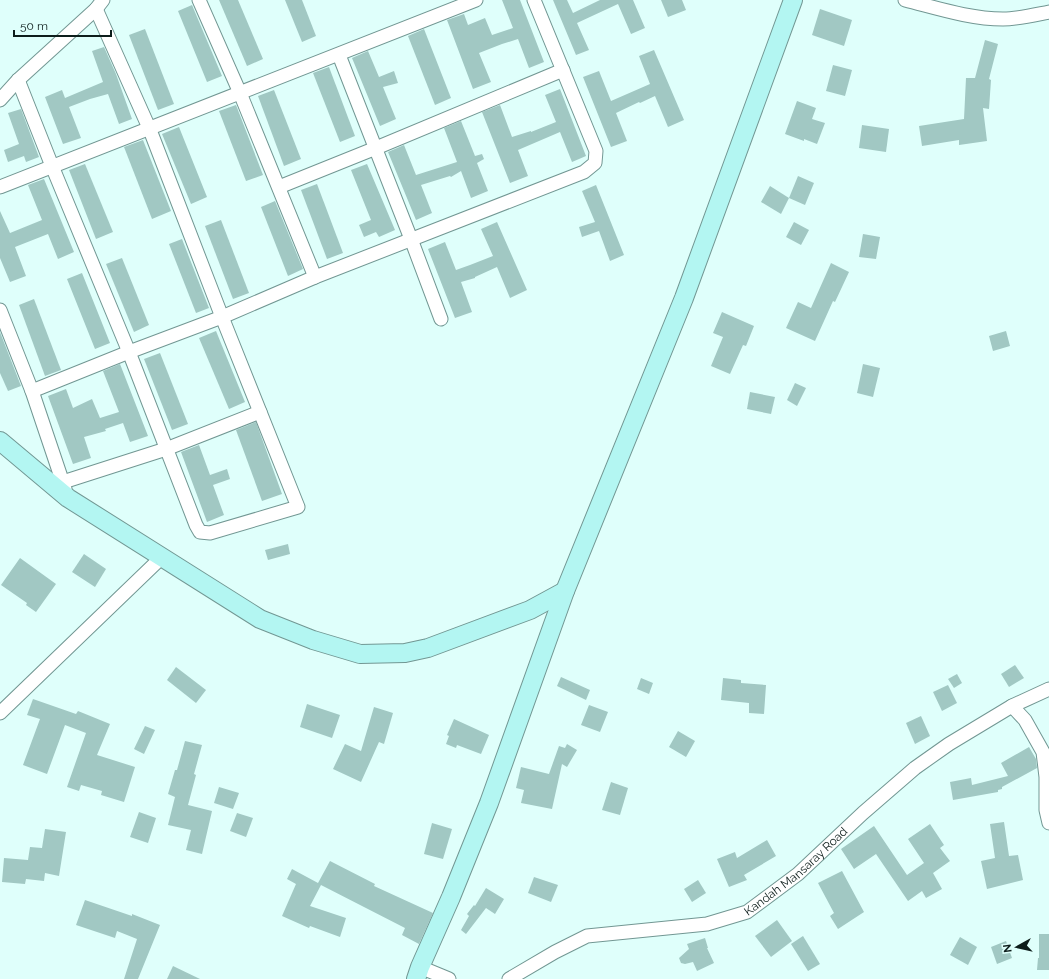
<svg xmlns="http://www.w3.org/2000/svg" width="1049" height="979" font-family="Raleway,sans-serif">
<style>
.building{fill:#a1c8c3}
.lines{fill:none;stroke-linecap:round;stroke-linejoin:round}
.street-casing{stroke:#729793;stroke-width:15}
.secondary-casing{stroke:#729793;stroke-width:20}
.street{stroke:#fff;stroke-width:13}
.secondary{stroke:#b3f6f2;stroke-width:18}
.labels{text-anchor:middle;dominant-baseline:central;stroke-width:3;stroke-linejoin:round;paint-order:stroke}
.street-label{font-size:12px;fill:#0d1d1b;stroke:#dffffb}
</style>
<rect width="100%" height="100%" fill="#dffffb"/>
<g class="building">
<path d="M219 0H238L263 59 247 66Z"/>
<path d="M285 0H302L316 36 302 42Z"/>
<path d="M502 0H520L544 62 529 68 518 39 502 44 479 53 491 82 473 89 447 20 464 14 468 25 485 18 492 35 513 28Z"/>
<path d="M553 0H567L573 13 600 0H633L645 28 631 34 618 4 577 23 589 50 576 55Z"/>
<path d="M661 0H682L686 10 668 17Z"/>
<path d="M192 5 222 76 207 82 178 11Z"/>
<path d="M820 9 852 20 844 46 812 35Z"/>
<path d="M145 29 174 104 158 110 129 35Z"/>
<path d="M424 29 451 98 435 105 408 36Z"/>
<path d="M985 40 998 44 989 79 991 80 989 109 983 108 987 141 959 145V140L922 146 919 126 964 119 966 78H975Z"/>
<path d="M104 47 116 74 132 119 119 124 108 94 90 99 69 107 81 138 63 144 45 97 62 90 65 98 103 82 92 51Z"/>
<path d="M654 50 684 120 668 127 655 96 640 103 639 102 616 113 627 141 611 147 583 77 599 71 611 101 650 84 639 56Z"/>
<path d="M368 51 379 77 394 71 398 83 383 87 396 119 380 126 352 58Z"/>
<path d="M833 65 852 70 845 96 826 91Z"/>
<path d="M329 67 355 136 340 142 313 73Z"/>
<path d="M560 89 586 156 572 162 560 132 518 150 528 176 510 183 482 112 500 105 512 137 531 131V132L556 122 545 95Z"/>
<path d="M274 90 301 159 284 166 258 96Z"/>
<path d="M797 101 816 108 812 119 825 123 817 144 804 139V141L785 134Z"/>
<path d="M236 105 263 175 246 181 219 111Z"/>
<path d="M21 109 39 157 26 162 24 156 8 162 4 150 19 144 8 113Z"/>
<path d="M461 121 475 156 482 154 484 159 477 163 488 191 471 198 461 171 451 177 450 176 421 185 432 213 416 220 388 152 404 145 416 175 457 162 444 128Z"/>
<path d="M862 125 889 129 886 152 859 148Z"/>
<path d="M179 127 207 197 191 204 162 134Z"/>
<path d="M143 140 171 211 152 219 124 147Z"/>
<path d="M85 164 113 232 96 239 69 170Z"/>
<path d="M367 164 395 230 379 237 376 232 364 237 359 225 371 220 351 170Z"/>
<path d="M798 176 814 183 805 205 789 198Z"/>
<path d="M44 179 74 252 58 259 48 234 15 247 26 276 10 282 0 258V211L10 233 42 220 28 185Z"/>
<path d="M317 184 343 253 327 259 301 190Z"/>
<path d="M596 185 624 255 610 261 599 231 582 237 579 227 595 222 582 191Z"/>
<path d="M770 186 789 198 781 214 761 202Z"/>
<path d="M275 201 303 269 288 276 261 207Z"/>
<path d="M221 220 249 293 233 299 205 226Z"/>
<path d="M497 222 527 290 510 298 497 267 475 277V278L461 282 472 312 455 318 428 249 445 242 456 270 470 265 493 256 481 229Z"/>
<path d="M794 222 809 230 801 245 786 237Z"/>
<path d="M863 234 880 237 876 259 859 257Z"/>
<path d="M182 239 209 308 196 313 169 244Z"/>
<path d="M122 258 149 325 134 332 106 264Z"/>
<path d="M831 263 849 272 835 302 833 301 815 341 786 328 798 302 811 308Z"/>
<path d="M82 273 110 343 95 349 67 279Z"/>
<path d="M34 299 61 370 45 376 19 305Z"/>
<path d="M722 312 754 326 746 346 743 345 730 374 711 366 723 337 713 333Z"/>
<path d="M216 331 245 402 229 409 199 338Z"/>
<path d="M1006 331 1010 346 993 351 989 336Z"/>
<path d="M0 332 21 386 8 391 0 373Z"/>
<path d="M160 353 188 424 172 430 144 359Z"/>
<path d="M120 364 148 436 130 442 123 423 105 429 106 431 84 437 91 458 73 464 48 396 66 389 73 408 92 399 100 418 119 412 103 371Z"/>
<path d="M863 364 880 368 873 397 857 393Z"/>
<path d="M795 383 806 388 797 406 787 400Z"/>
<path d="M750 392 775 397 771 414 747 409Z"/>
<path d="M256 422 282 494 262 501 236 430Z"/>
<path d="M199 445 210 475 227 469 230 479 213 485 224 515 207 522 181 452Z"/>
<path d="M288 544 290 554 268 560 265 550Z"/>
<path d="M84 554 106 569 95 587 72 572Z"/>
<path d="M20 558 56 584 36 612 26 605 27 603 1 585Z"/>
<path d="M1015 665 1024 678 1009 687 1001 674Z"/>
<path d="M176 667 206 690 196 703 167 680Z"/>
<path d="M957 674 962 683 954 688 948 679Z"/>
<path d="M561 677 590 690 586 700 557 686Z"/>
<path d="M641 678 653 683 649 694 637 689Z"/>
<path d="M723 678 741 680V683L766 685 764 714 749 713V703L721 700Z"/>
<path d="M948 685 957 703 942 711 933 692Z"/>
<path d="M33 699 76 714 78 711 110 724 97 755 135 767 124 802 101 795 102 791 81 785 79 791 67 787 86 733 65 725 47 774 23 765 40 719 27 715Z"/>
<path d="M307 704 340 715 332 738 300 727Z"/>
<path d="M589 705 608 712 600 732 581 725Z"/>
<path d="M374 707 393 713 384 744 379 742 361 782 333 769 345 744 361 751Z"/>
<path d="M921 716 930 736 915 744 906 723Z"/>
<path d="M454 719 489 735 481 754 457 745 456 748 446 744 449 736 447 735Z"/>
<path d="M145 726 155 730 144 754 134 749Z"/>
<path d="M678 731 695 741 686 757 669 747Z"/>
<path d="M185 741 202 745 194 774 196 775 188 805 212 811 202 854 186 850 191 830 168 825 175 797 168 794 175 770H177Z"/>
<path d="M567 744 577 750 567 767 562 764 552 809 521 803 524 790 516 788 521 767 549 774 559 746 565 748Z"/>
<path d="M1029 747 1036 759 1037 768 1002 787V789L998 790V792L953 800 950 782 971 778 972 785 1008 776 1001 763Z"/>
<path d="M611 782 628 788 620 815 602 810Z"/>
<path d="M219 787 239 793 233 809 214 803Z"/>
<path d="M139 812 156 818 148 843 130 837Z"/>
<path d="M237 813 253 818 246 837 230 831Z"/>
<path d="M1004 822 1009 856 1018 855 1023 880 987 889 981 861 995 858 990 824Z"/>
<path d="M432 823 452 829 443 859 424 854Z"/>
<path d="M930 824 944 845 940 848 950 861 933 873 942 889 926 898 922 891 908 901 876 854 854 869 841 849 874 826 907 875 924 863 908 839Z"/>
<path d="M45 829 66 832 59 876 45 873 44 881 26 879 25 884 2 882 4 858 28 860 30 847 42 848Z"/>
<path d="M767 840 776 856 744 875 747 880 729 887 717 859 735 852 737 858Z"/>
<path d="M330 861 375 884 374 886 433 913 419 944 402 935 405 928 321 885 310 906 346 918 340 937 310 926 309 928 282 916 296 884 287 879 292 869 318 883Z"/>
<path d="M842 871 864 912 838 929 830 916 834 913 818 883Z"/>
<path d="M534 877 558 885 551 902 528 893Z"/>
<path d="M698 880 706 893 692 902 684 889Z"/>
<path d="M486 888 504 899 495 914 486 908 466 934 461 930 469 916 467 914 474 905 475 906Z"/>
<path d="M85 900 132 916V914L160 925 138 979H124L137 939 117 931 115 938 76 925Z"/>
<path d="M777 920 792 941 771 957 755 936Z"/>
<path d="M1039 934H1049V970H1037L1038 958H1039Z"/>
<path d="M803 936 820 964 808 971 791 944Z"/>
<path d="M960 937 977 947 968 965 950 955Z"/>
<path d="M705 938 708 948H707L714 963 697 971 693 962 685 964 681 963 679 958 689 949 687 944Z"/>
<path d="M1006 941 1012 958 997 964 991 947Z"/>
<path d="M173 966 200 979H167Z"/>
</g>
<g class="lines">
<g class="street-casing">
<g id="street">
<path d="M199 0 240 93 315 277"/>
<path d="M905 0C937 8 970 19 1003 19 1018 19 1034 15 1049 12"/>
<path d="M339 55 411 239 441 319"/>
<path d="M18 80 52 166 129 352 196 525 200 532 210 533 298 507 222 317 150 130 96 9"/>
<path d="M0 100 18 80 96 9 103 0"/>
<path d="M0 187C159 125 318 63 476 0"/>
<path d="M279 187 376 148 563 70"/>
<path d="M0 310 32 391 65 489"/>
<path d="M32 391 129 352 222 317 315 277 584 172 595 163 596 151 534 0"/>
<path d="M63 482 166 449 260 412"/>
<path d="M1012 706 1025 720 1043 752 1046 777V810L1049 823"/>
<path d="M0 713 162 557"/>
<path d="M420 967 449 979"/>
<path id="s1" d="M509 979 555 952 587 936 707 924 747 912 798 874 863 813 915 768 949 744 1012 706 1049 689"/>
</g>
</g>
<g class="secondary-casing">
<g id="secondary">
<path d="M0 441 68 498 260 619 313 640 360 654 405 653 428 648 530 610 565 591"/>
<path d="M416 979 420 967 451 897 489 803 565 591 684 298 793 0"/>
</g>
</g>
<use href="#street" class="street"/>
<use href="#secondary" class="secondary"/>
</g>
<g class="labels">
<g class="street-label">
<text stroke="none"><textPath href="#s1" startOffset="315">Kandah Mansaray Road</textPath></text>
</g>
</g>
<g transform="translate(1017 947) rotate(262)" stroke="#dffffb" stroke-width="3" paint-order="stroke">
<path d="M0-3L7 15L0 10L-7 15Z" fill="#0d1d1b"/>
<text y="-6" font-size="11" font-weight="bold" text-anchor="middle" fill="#0d1d1b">N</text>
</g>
<path d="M14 30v6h97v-6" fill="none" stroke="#0d1d1b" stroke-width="2"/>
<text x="20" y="30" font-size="12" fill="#0d1d1b" stroke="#dffffb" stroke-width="3" paint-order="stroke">50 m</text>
</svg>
